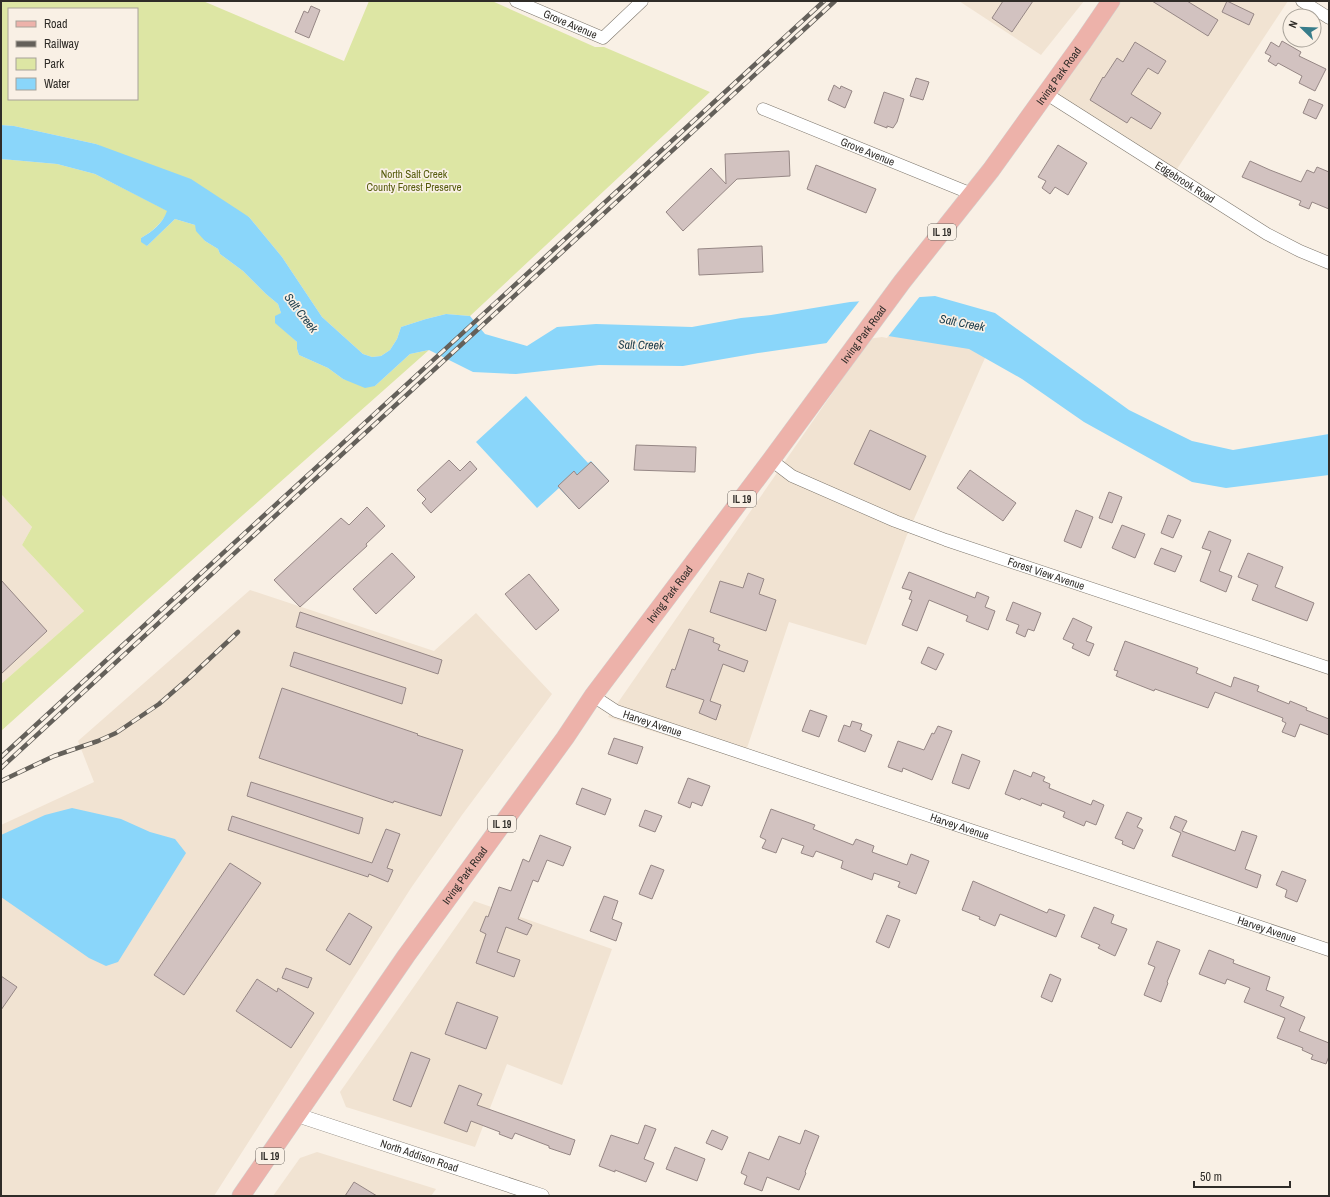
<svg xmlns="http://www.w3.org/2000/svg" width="1330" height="1197" font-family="'Archivo Narrow',sans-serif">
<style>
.built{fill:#f1e3d2}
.green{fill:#dde6a4;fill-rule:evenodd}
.water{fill:#8ad6fa}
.pier{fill:#f9f0e5}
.building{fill:#d2c2c0;stroke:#968785}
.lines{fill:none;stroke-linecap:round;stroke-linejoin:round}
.minor-casing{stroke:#7d766c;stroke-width:13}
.tertiary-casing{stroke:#7d766c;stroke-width:15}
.primary-casing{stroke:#d1d1d0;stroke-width:19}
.minor{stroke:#fff;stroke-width:12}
.tertiary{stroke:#fff;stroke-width:14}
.primary{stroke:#edb2aa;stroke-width:18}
.rail-casing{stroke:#64605a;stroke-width:4.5}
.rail{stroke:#f9f0e5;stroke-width:3;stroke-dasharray:9;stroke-linecap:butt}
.labels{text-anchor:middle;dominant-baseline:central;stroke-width:3.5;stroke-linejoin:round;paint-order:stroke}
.shield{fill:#f9f0e5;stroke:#6c6761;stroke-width:1}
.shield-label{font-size:10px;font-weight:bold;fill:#2f2c28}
.street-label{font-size:11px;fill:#2f2c28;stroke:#f9f0e5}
.park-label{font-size:11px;fill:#555b0c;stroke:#f9f0e5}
.water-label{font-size:12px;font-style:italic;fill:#1a3c4b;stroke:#f9f0e5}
</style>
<rect width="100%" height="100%" fill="#f9f0e5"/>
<g class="built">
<path d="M959 1H1084L1041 55Z"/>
<path d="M1113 1H1288L1175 172 1050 94Z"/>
<path d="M876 330 992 342 907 535 866 645 789 622 743 760 608 717Z"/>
<path d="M1 494 32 527 22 545 84 611 1 684Z"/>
<path d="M250 590 434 651 476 613 552 694 462 815 411 888 214 1196H1V825L94 782 78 741Z"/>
<path d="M474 901 612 949 562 1085 507 1064 475 1147 346 1107 340 1092Z"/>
<path d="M317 1152 436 1189 431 1196H273L300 1158Z"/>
</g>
<g class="green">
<path d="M1 1H203L344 61 369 1H492L595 47H604L710 92 470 316 446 314 426 319 401 327 397 339 390 350 381 356 372 357 363 354 322 317 282 257 249 217 96 144 14 126 1 125ZM9 9H137V99H9Z"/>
<path d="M1 159 57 164 95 174 168 211C162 223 152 232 141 238L147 246 175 219 195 225 205 241 218 249 220 254 243 271 266 294 278 304 281 313 275 322 297 342V349L299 355 328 368 343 379 375 386 410 354 429 350 138 608 1 731V684L84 611 22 545 32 527 1 494Z"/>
</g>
<g class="water">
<path d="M1 125 14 126 96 144 191 179 249 217 282 257 322 317 363 354 372 357 381 356 390 350 397 339 401 327 426 319 446 314 470 316 485 334 527 346 557 327 596 324 692 327 741 318 771 315 850 302 935 296 995 313 1129 410 1192 441 1233 450 1329 434V475L1226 488 1192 482 1084 422 1022 379 969 349 882 335 758 353 683 366 599 365 516 374 473 372 429 350 410 354 375 386 365 388 343 379 328 368 299 355 297 349V342L275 323V316L281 313 278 304 266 294 243 271 220 254 218 249 205 241 196 231 195 225 175 219 147 246 141 242V238C152 232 163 223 167 211L95 174 57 164 1 159Z"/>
<path d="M526 396 588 463 591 461 609 481 579 509 559 488 537 508 476 442Z"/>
<path d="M72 808 121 819 150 832 175 839 186 853 118 962 106 966 89 958 1 897V835L45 815Z"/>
</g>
<path class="pier" d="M921 295 887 338 882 337 825 345 861 299Z"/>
<g class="building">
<path d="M1003 1H1033L1012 32 992 18Z"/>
<path d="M1152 1H1187L1218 20 1208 36Z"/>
<path d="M1227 1 1254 14 1249 25 1222 12Z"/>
<path d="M311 6 320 10 309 38 295 32 304 11 308 13Z"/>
<path d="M1282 41 1301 52 1299 56 1326 69 1315 91 1299 83 1302 76 1278 63 1276 66 1268 61 1271 56 1265 53 1271 42 1279 47Z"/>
<path d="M1135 42 1166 61 1158 74 1148 68 1131 94 1161 113 1151 129 1131 117 1127 123 1090 100 1103 77 1104 78 1117 58 1123 62Z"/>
<path d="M916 78 929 82 923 100 910 96Z"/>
<path d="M834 85 840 89 841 86 852 91 845 108 828 100Z"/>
<path d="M884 92 904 99 897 122 893 128 887 126V128L874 123Z"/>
<path d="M1309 99 1323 105 1316 119 1303 113Z"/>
<path d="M1058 145 1087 163 1068 195 1055 187 1050 194 1042 188 1046 181 1038 177Z"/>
<path d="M789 151 790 176 737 179 683 231 666 212 711 168 726 184 725 154Z"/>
<path d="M1250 161 1270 170 1301 182 1307 170 1314 173 1317 167 1329 172V209L1312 202 1309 209 1299 205 1301 201 1242 177Z"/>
<path d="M816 165 876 189 866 213 807 189Z"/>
<path d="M762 246 763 272 699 275 698 249Z"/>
<path d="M870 430 926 456 910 490 854 464Z"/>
<path d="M636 445 696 447 695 472 634 470Z"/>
<path d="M449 460 460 471 470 461 477 469 431 513 422 503 426 499 417 490Z"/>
<path d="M591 462 609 481 579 509 558 486 574 471 577 475Z"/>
<path d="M970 470 1016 503 1003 521 957 488Z"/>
<path d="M1109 492 1122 497 1112 523 1099 518Z"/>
<path d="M367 507 385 526 366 544 367 546 300 607 274 580 341 518 349 525Z"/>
<path d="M1076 510 1093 517 1081 548 1064 541Z"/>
<path d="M1168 515 1181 520 1173 538 1161 533Z"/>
<path d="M1122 525 1145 534 1135 558 1112 548Z"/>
<path d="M1209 531 1231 540 1219 571 1232 576 1226 592 1200 581 1211 551 1202 548Z"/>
<path d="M1161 548 1182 556 1175 572 1154 564Z"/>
<path d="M392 553 415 577 376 614 353 589Z"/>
<path d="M1248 553 1283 567 1275 587 1314 603 1307 621 1252 600 1258 585 1238 577Z"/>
<path d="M909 572 975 598 977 592 989 597 985 607 995 611 988 630 966 621 968 616 929 600 917 631 902 625 912 600 909 599 912 591 902 588Z"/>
<path d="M748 573 764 579 759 594 776 600 766 631 710 612 720 581 743 588Z"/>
<path d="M529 574 559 610 536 630 505 594Z"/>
<path d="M1 580 47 631 1 674Z"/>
<path d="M1013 602 1041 613 1034 631 1028 629 1025 637 1016 633 1019 625 1006 620Z"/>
<path d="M300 612 442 660 438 674 296 627Z"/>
<path d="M1073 618 1092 627 1086 641 1094 644 1089 656 1072 648 1074 644 1063 639Z"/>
<path d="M689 629 714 638 713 642 720 645 718 650 748 661 744 672 723 664 710 701 721 705 716 720 699 713 704 700 666 687 672 669 675 670Z"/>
<path d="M1125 641 1198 668 1196 673 1231 687 1234 677 1259 686 1257 691 1289 704 1290 701 1307 708 1306 710 1329 719V735L1300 724 1295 737 1282 732 1286 723 1282 721 1283 718 1215 692 1208 708 1155 689 1154 691 1116 676 1118 671 1114 670Z"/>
<path d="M928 647 944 654 936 670 921 663Z"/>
<path d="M294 652 406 688 402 704 290 666Z"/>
<path d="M282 688 418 734 417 735 463 750 441 816 394 801 393 803 259 758Z"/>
<path d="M810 710 827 716 819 737 802 731Z"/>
<path d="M852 721 862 724 860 730 872 735 865 752 838 741 844 725 850 727Z"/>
<path d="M938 726 952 731 932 780 903 768 902 772 888 767 898 741 924 750 932 733 934 734Z"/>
<path d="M614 738 643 747 637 764 608 754Z"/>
<path d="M962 754 980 761 969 789 952 783Z"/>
<path d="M1014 770 1031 777 1033 772 1045 777 1043 781 1050 784 1049 788 1091 805 1093 800 1104 805 1096 825 1086 821 1084 826 1063 817 1065 812 1042 803 1041 806 1021 798 1020 800 1005 794Z"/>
<path d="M688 778 710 786 702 806 692 802 690 808 678 803Z"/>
<path d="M251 782 363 818 359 834 247 796Z"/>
<path d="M582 788 611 799 605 815 576 804Z"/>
<path d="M771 809 815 825 813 829 853 845 856 839 874 846 872 852 907 865 911 854 929 861 916 894 898 887 900 882 874 873 872 880 841 868 843 861 816 851 813 857 801 853 804 846 782 838 776 853 762 848 766 840 760 837Z"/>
<path d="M645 810 662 816 655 832 639 826Z"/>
<path d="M1127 812 1142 818 1137 827 1143 830 1134 849 1122 844 1123 841 1115 838Z"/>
<path d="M232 816 372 863 386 829 400 834 387 868 393 870 388 882 369 874 368 877 228 830Z"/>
<path d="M1175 816 1187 821 1182 831 1235 851 1242 831 1257 836 1245 869 1261 875 1257 888 1172 856 1181 833 1170 828Z"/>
<path d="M540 835 571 847 563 866 547 860 538 882 533 880 518 919 532 925 527 935 506 927 497 952 520 960 514 977 476 963 486 934 480 931 486 916 488 917 499 887 511 891 523 859 529 862Z"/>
<path d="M230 863 261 883 184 995 154 975Z"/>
<path d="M651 865 664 870 652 899 639 894Z"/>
<path d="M1282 871 1306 880 1297 902 1285 897 1287 890 1276 885Z"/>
<path d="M973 881 1047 913 1049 909 1065 915 1056 937 1000 914 995 926 979 919 980 917 962 910Z"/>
<path d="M604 896 618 901 612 919 622 923 616 941 590 931Z"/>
<path d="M1094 907 1114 915 1111 923 1127 929 1115 956 1098 948 1100 945 1081 937Z"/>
<path d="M349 913 372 927 350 965 326 950Z"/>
<path d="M887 915 900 920 889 948 876 942Z"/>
<path d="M1157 941 1180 950 1167 982 1168 983 1161 1002 1144 995 1155 967 1148 964Z"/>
<path d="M1209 950 1234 960 1233 963 1270 977 1266 990 1284 997 1280 1006 1305 1017 1299 1031 1329 1043V1056L1326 1064 1311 1059 1313 1055 1302 1050 1303 1048 1277 1038 1285 1018 1244 1002 1250 988 1227 979 1225 984 1199 974Z"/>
<path d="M286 968 312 978 308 988 282 978Z"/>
<path d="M1050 974 1061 979 1052 1002 1041 997Z"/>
<path d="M1 976 17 987 1 1010Z"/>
<path d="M257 979 277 992 278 988 314 1013 291 1048 236 1011Z"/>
<path d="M457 1002 498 1017 486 1049 445 1034Z"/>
<path d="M411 1052 430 1059 411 1107 393 1100Z"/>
<path d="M459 1085 482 1094 477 1105 575 1140 570 1155 549 1148V1146L515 1133 512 1139 499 1134 500 1132 471 1121 467 1132 444 1123Z"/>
<path d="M645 1125 656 1129 644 1159 654 1163 646 1182 615 1170V1172L599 1166 611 1135 638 1144Z"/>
<path d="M712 1130 728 1137 722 1150 706 1143Z"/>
<path d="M805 1130 819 1136 805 1172 806 1173 799 1190 767 1177 762 1191 744 1184 747 1176 741 1173 749 1152 769 1160 779 1136 800 1144Z"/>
<path d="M675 1147 705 1159 697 1181 666 1169Z"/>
<path d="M354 1182 377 1196H345Z"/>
</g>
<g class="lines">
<g class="minor-casing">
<g id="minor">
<path id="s1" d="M516 1 603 38 642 1"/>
<path d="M1302 1 1329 18"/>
<path id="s2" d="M1045 93 1267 234 1300 251 1329 263"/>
<path id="s3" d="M763 109 972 194"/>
<path id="s4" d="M771 460 792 476 895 521 946 540 1329 668"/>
<path id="s5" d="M593 696 616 711 1329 950"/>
</g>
</g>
<g class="tertiary-casing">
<g id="tertiary">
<path id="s6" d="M297 1115 542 1196"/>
</g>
</g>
<g class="primary-casing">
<g id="primary">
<path id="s7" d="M241 1196 406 956 565 738 593 696 771 460 902 282 991 170 1083 42 1111 1"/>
</g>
</g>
<use href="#minor" class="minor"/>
<use href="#tertiary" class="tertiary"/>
<use href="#primary" class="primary"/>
<g class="rail-casing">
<g id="rail">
<path d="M1 757 824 1"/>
<path d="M1 768 835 1"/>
<path d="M1 781 54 756 98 741 116 733 159 704 189 678 238 632"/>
</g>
</g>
<use href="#rail" class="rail"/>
</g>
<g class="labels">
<g class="shield">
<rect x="928" y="224" width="28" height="16" rx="3"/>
<rect x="728" y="491" width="28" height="16" rx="3"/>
<rect x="488" y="816" width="28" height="16" rx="3"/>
<rect x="256" y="1148" width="28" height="16" rx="3"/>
</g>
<g class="shield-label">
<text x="942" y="232">IL 19</text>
<text x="742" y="499">IL 19</text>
<text x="502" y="824">IL 19</text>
<text x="270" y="1156">IL 19</text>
</g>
<g class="street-label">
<text stroke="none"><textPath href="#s1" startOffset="59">Grove Avenue</textPath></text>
<text stroke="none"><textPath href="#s7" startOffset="1387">Irving Park Road</textPath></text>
<text stroke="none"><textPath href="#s3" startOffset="113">Grove Avenue</textPath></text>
<text stroke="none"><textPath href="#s2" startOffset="166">Edgebrook Road</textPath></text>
<text stroke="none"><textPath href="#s7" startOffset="1063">Irving Park Road</textPath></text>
<text stroke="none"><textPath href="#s4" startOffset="299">Forest View Avenue</textPath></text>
<text stroke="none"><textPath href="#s7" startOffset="739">Irving Park Road</textPath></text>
<text stroke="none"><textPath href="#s5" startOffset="66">Harvey Avenue</textPath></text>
<text stroke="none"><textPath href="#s5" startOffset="390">Harvey Avenue</textPath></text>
<text stroke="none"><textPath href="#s7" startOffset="391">Irving Park Road</textPath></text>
<text stroke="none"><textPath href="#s5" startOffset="714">Harvey Avenue</textPath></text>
<text stroke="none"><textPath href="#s6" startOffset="129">North Addison Road</textPath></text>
</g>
<g class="park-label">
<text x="414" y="174">North Salt Creek<tspan x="414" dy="13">County Forest Preserve</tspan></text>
</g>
<g class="water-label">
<text transform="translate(301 313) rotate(52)">Salt Creek</text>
<text transform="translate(962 323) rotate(11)">Salt Creek</text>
<text transform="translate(641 345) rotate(1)">Salt Creek</text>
</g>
</g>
<rect width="1330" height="1197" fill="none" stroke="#2f2c28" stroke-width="4"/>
<rect x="8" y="8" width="130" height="92" fill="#f9f0e5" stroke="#a8a299"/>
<rect x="16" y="21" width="20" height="6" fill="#edb2aa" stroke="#a8a299"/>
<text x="44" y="28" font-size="12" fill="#2f2c28">Road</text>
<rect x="16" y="41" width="20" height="6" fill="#64605a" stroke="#a8a299"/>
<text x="44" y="48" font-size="12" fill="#2f2c28">Railway</text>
<rect x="16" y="58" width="20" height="12" fill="#dde6a4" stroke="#a8a299"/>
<text x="44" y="68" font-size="12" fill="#2f2c28">Park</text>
<rect x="16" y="78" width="20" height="12" fill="#8ad6fa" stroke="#a8a299"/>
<text x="44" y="88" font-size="12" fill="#2f2c28">Water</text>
<g transform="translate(1302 28) rotate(293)"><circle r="19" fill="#f9f0e5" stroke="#a8a299"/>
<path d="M0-3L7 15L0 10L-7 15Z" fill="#377c8a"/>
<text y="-6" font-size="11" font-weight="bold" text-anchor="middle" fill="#2f2c28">N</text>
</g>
<path d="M1194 1181v6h96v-6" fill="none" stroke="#2f2c28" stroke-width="2"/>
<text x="1200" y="1181" font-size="12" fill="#2f2c28" stroke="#f9f0e5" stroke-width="3" paint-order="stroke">50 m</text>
</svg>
